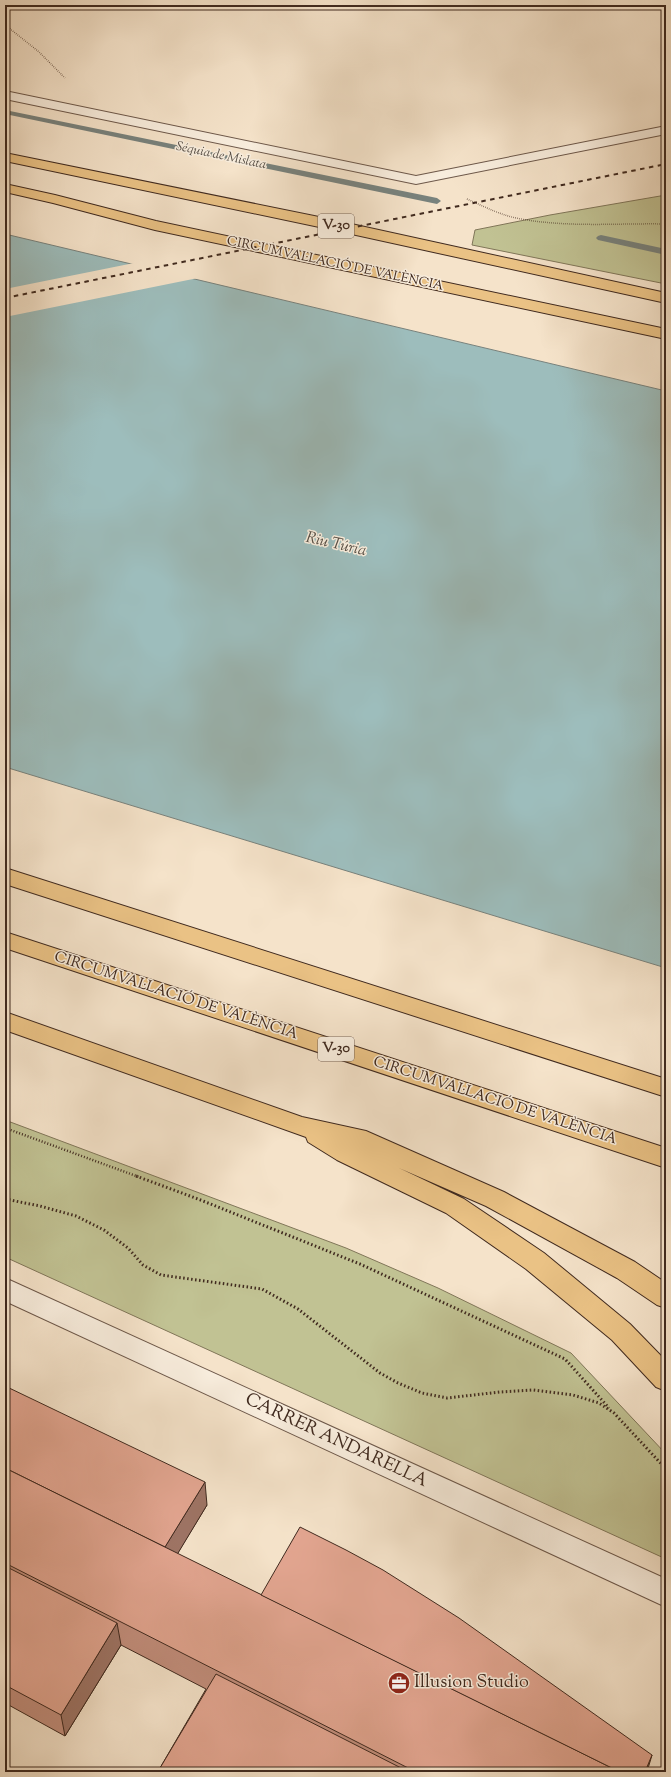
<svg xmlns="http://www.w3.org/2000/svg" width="671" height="1777" font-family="'Sorts Mill Goudy',serif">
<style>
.green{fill:#c1c293;stroke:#807659}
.water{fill:#9dbdbc;stroke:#78827d}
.pier{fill:#f5e3ca}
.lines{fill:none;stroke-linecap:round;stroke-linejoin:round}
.stream{fill:#78827d;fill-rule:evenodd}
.street-casing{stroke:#6d584a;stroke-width:2}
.highway-casing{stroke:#402a1f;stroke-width:2}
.path-far2{stroke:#402a1f;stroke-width:1.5;stroke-dasharray:0.5 1.5;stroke-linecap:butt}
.path-far1{stroke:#402a1f;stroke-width:2.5;stroke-dasharray:1 2;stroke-linecap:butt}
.path{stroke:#402a1f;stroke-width:3;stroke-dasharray:1.5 2.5;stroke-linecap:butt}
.street{fill:#f8eddd;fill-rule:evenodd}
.highway{fill:#eac285;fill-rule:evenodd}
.rail{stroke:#402a1f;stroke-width:2;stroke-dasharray:4.5 4.5;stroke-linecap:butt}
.wall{fill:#c28e7c;stroke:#402a1f}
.shaded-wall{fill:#9e7465;stroke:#402a1f}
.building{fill:#e2a590;stroke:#402a1f}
.labels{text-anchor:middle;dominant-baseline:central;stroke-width:3;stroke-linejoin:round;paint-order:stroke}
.far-water-label{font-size:13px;font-style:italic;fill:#574f46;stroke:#f8eddd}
.far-street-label{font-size:13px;fill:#402a1f;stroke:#f8eddd}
.shield{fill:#f8eddd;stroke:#776458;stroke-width:1}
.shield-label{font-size:14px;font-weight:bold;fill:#402a1f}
.street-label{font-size:15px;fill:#402a1f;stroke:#f8eddd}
.water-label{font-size:16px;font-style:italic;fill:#574f46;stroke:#f8eddd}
.near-street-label{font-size:18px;fill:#402a1f;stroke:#f8eddd}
.near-poi-label{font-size:18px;fill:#402a1f;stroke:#f8eddd;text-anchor:start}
</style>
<rect width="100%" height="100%" fill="#f5e3ca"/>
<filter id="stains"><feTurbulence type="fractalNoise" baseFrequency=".005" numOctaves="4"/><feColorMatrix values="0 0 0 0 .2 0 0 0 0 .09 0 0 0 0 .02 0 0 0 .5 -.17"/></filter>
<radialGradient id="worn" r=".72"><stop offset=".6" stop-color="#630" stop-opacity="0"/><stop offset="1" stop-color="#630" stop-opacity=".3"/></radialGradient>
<g class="green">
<path d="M666 195V284L472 245 475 230 550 215Z"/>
<path d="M5 1120 346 1248 438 1288 571 1353 666 1454V1559L5 1257Z"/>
</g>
<path class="water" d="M5 234 666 391V968L5 767Z"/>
<path class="pier" d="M134 263 198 278 5 317V289Z"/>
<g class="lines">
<g class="stream">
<path d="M5 110 437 198 441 201 437 204 5 114Z"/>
<path d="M601 235 666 249V255L598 240 596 238 598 236Z"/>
</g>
<g class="street-casing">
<g id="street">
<path d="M5 91 416 176 666 126V134L416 184 5 99Z"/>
<path d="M5 1278 666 1579V1607L5 1301Z"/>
</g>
</g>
<g class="highway-casing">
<g id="highway">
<path d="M5 153 324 218 666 293V303L324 228 5 161Z"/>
<path d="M5 184 55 195 156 221 666 329V339L155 230 53 203 5 192Z"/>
<path d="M5 868 666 1079V1097L5 884Z"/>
<path d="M5 932 666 1148V1168L5 948Z"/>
<path d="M5 1012 302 1117 366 1131 504 1192 635 1262 666 1283V1308L657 1305 617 1278 486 1206 399 1168 464 1199 544 1253 630 1324 666 1361V1391L656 1387 612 1340 526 1269 446 1213 337 1160 308 1142 306 1137 5 1030Z"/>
</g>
</g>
<g class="path-far2">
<path d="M5 25 38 51 65 78"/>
<path d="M467 199C483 206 498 214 516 218 565 228 616 223 666 224"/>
</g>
<path class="path-far1" d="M5 1128 139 1177"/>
<g class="path">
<path d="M136 1176 198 1199 360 1264 565 1359 609 1408"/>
<path d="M5 1199 40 1206 76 1216 104 1230 128 1248 143 1265 161 1275 262 1289 298 1309 380 1373 398 1383 422 1393 447 1398 500 1392 533 1390 573 1395 599 1403 614 1413 666 1469"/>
</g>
<use href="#street" class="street"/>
<use href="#highway" class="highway"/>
<path class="rail" d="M5 298 666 164"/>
</g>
<path class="wall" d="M5 1386 207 1505 177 1554 261 1595 648 1768 654 1772H161L160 1768 206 1689 121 1645 65 1736 5 1703Z"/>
<g class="shaded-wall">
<path d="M205 1482 207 1505 166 1573 163 1550Z"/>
<path d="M117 1623 121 1645 65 1736 61 1715Z"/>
<path d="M652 1755 647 1772V1767Z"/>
</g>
<g class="building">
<path d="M5 1386 205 1482 165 1547 5 1468Z"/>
<path d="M5 1468 620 1772H416L5 1563Z"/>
<path d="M300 1527 346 1550 383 1570 459 1618 652 1755 647 1767 654 1772H620L261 1595Z"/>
<path d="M5 1566 117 1623 61 1715 5 1685Z"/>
<path d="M216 1674 409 1772H167L160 1768Z"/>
</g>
<defs>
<g id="office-disc" transform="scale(1.15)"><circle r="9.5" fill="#8f2418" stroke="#f8eddd"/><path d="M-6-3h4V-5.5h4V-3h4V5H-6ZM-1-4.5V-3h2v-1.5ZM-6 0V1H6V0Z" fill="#fff"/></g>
</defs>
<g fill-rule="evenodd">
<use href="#office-disc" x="399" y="1683"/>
</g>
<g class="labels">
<g class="far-water-label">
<text transform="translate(221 156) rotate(12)">Séquia de Mislata</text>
</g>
<g class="far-street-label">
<text transform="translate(335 264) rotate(12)">CIRCUMVAL·LACIÓ DE VALÈNCIA</text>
</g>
<g class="shield">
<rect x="318" y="214" width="36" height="24" rx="3"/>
<rect x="318" y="1037" width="36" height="24" rx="3"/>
</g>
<g class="shield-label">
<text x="336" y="226">V-30</text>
<text x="336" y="1049">V-30</text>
</g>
<g class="street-label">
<text transform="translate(176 996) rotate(18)">CIRCUMVAL·LACIÓ DE VALÈNCIA</text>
<text transform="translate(495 1101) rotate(18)">CIRCUMVAL·LACIÓ DE VALÈNCIA</text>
</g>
<g class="water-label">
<text transform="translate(336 545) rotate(13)">Riu Túria</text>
</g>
<g class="near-street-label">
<text transform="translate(336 1441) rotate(25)">CARRER ANDARELLA</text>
</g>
<g class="near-poi-label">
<text x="414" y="1683">Illusion Studio</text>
</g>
</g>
<rect width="671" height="1777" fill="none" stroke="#f5e3ca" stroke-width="20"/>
<rect x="6" y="6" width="659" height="1765" fill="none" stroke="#402a1f" stroke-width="2"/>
<rect x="10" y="10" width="651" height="1757" fill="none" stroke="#402a1f"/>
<rect width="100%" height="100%" filter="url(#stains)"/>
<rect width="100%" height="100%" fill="url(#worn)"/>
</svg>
